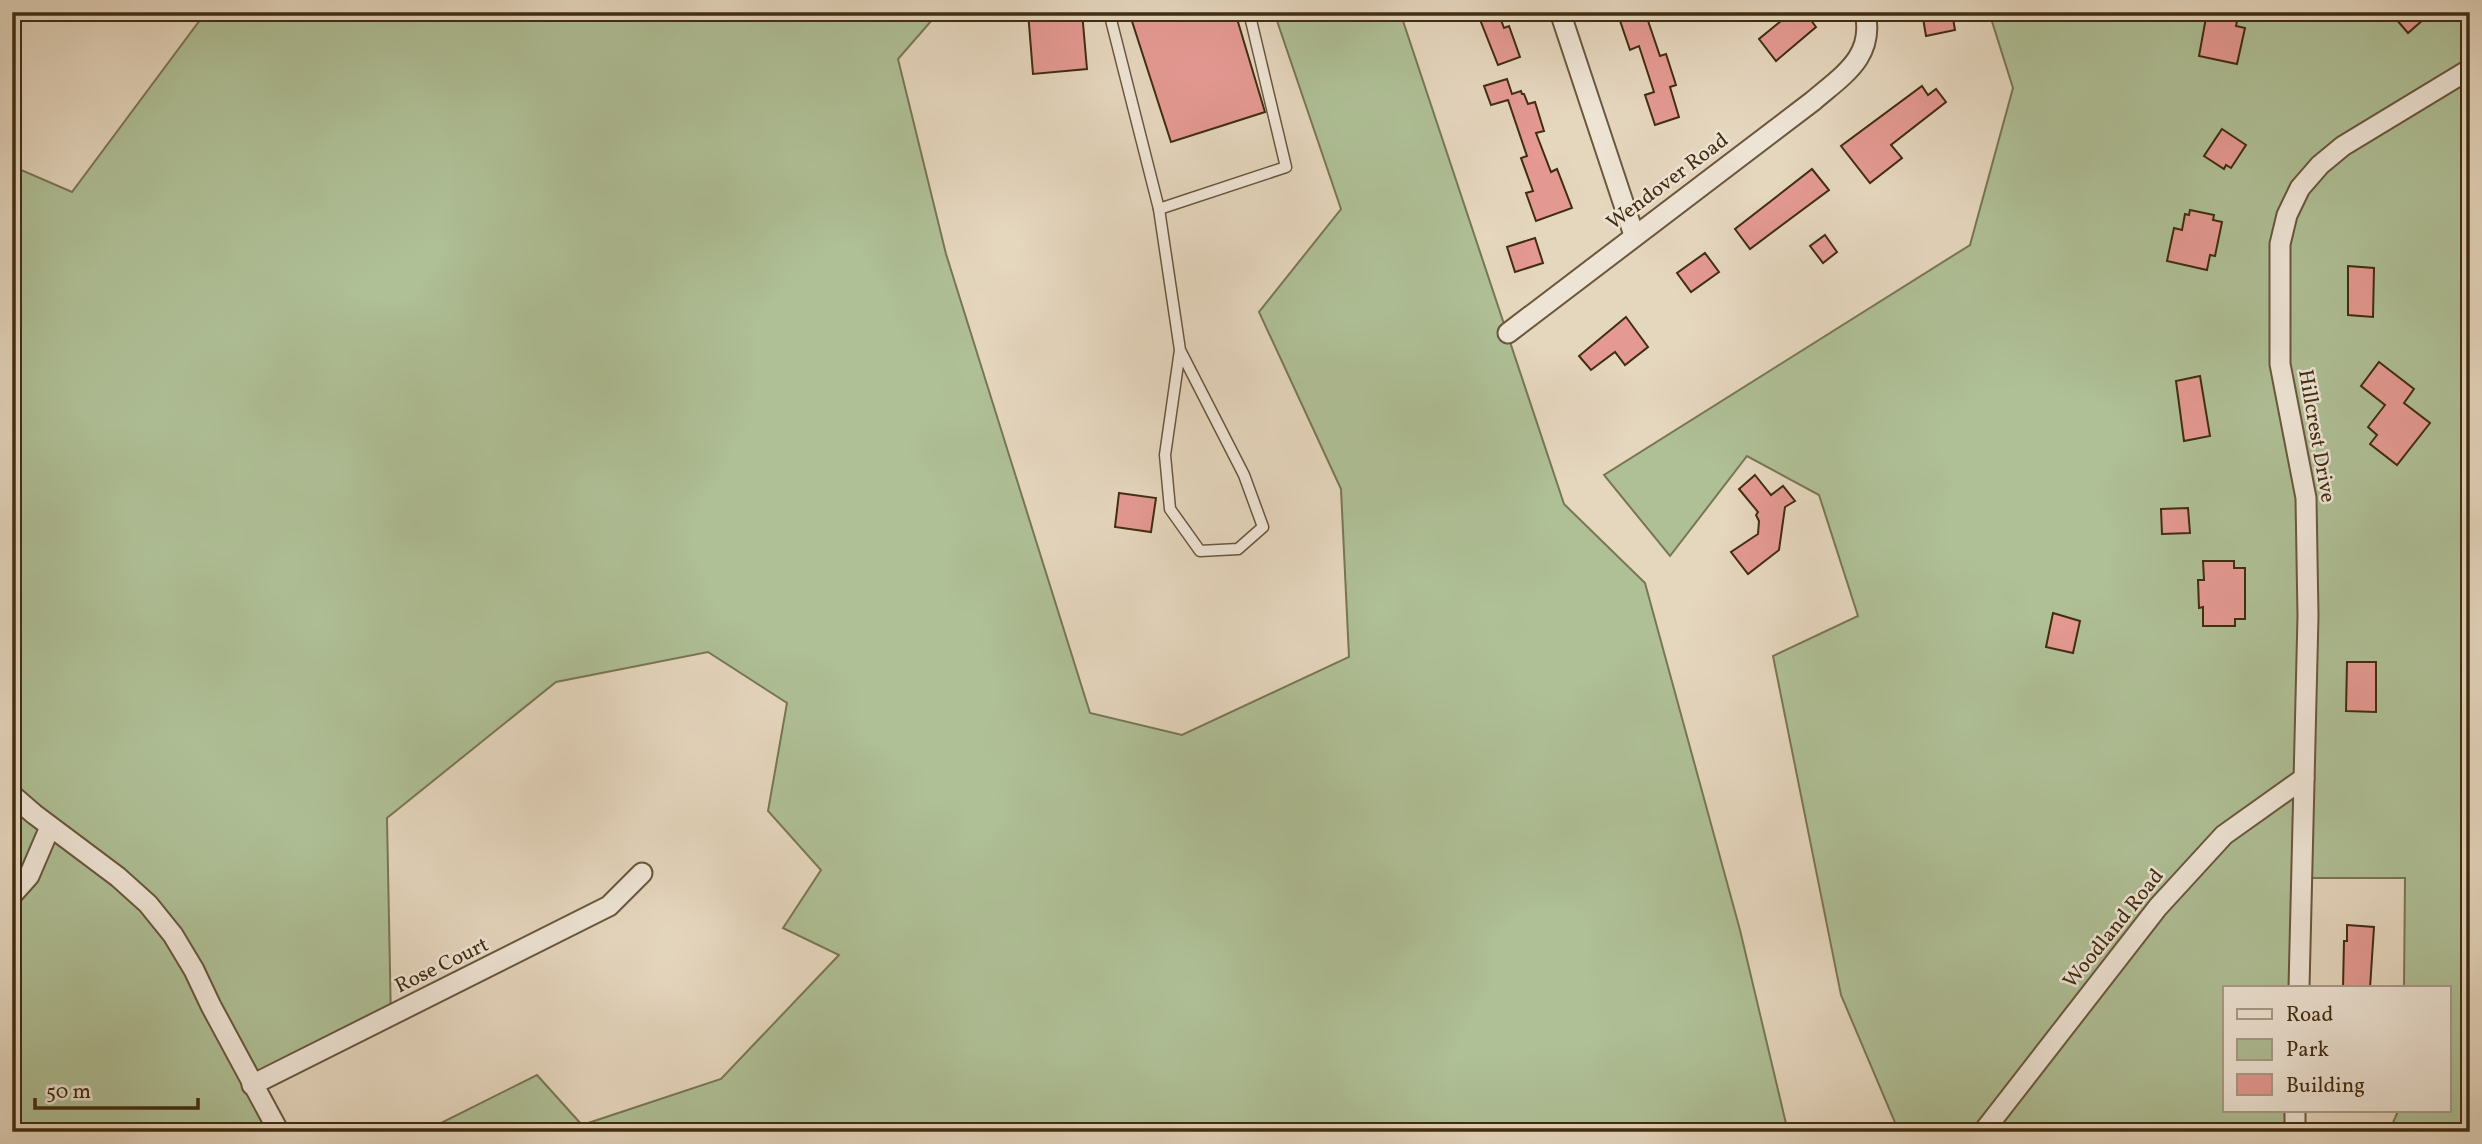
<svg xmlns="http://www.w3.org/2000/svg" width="2482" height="1144" font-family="Vollkorn,serif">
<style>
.green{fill:#afbf96;stroke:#787653;stroke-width:2}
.building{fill:#e49992;stroke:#412d10;stroke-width:2}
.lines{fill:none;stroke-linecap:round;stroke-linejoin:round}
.lane-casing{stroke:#6a573c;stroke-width:13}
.street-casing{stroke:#6a573c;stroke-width:23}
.lane{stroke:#eee4d5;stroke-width:10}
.street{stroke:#eee4d5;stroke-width:19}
.labels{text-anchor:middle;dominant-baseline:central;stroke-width:5;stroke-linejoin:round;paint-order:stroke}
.street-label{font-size:21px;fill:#412d10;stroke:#eee4d5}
</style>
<rect width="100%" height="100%" fill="#e5d6be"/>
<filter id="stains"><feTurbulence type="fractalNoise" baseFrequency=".00286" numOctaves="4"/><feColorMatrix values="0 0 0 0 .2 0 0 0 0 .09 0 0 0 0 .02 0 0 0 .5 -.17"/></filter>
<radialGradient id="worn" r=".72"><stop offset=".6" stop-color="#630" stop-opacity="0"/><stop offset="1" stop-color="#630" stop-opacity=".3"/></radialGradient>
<g class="green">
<path d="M206 12H939L898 59 946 254 1090 713 1182 735 1349 657 1341 489 1259 312 1341 209 1274 12H1400L1564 504 1645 583 1740 930 1788 1132H423L537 1075 582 1125 721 1079 839 955 783 928 821 870 768 811 787 703 708 652 556 682 387 818 391 1022 265 1088 290 1132H12V166L72 192Z"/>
<path d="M1989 12H2470V233L2466 248 2470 249V1132H2389L2398 1111H2449V988H2404L2405 878H2305L2302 988H2225V1111H2299L2298 1126 2252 1132H1899L1841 995 1773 656 1858 616 1819 495 1747 456 1670 556 1604 475 1970 245 2013 88Z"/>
</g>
<g class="building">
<path d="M1028 12H1082L1087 69 1033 74Z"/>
<path d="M1129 12H1235L1265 112 1171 142Z"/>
<path d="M1477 12H1498L1504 28 1509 26 1520 57 1498 65Z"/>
<path d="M1617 12H1645L1660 56 1666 54 1676 85 1670 87 1679 117 1655 125 1645 95 1654 92 1639 46 1630 50Z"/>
<path d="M1792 12H1805L1816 27 1776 61 1759 39Z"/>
<path d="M1922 12H1952L1955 30 1926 36Z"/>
<path d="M2207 12H2239L2236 26 2245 28 2237 64 2199 56Z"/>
<path d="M2390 12H2432L2408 33Z"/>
<path d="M1507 79 1512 94 1521 91 1522 94H1524L1528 104 1535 102 1544 131 1536 133 1551 172 1557 169 1572 208 1536 221 1526 193 1533 191 1521 158 1527 156 1508 100 1491 105 1484 86Z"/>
<path d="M1922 86 1928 95 1936 89 1946 102 1891 145 1902 158 1870 183 1841 146Z"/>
<path d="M2222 129 2246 145 2231 168 2226 165 2224 169 2204 156Z"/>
<path d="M1812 169 1829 190 1750 249 1735 229Z"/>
<path d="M2190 210 2214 215 2213 220 2222 222 2215 256 2210 255 2207 270 2167 261 2174 228 2182 230 2185 214 2189 215Z"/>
<path d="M1825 235 1837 252 1823 263 1810 246Z"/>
<path d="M1535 238 1543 263 1515 272 1507 247Z"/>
<path d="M1705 253 1719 272 1691 292 1677 273Z"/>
<path d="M2348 266 2374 268 2373 317 2348 315Z"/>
<path d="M1626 317 1648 347 1625 365 1615 352 1591 370 1579 356Z"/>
<path d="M2379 362 2414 389 2404 403 2430 423 2397 465 2370 444 2377 435 2368 427 2385 405 2361 386Z"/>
<path d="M2200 376 2210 436 2184 441 2176 381Z"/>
<path d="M1755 475 1771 495 1783 486 1795 501 1785 507 1779 550 1748 574 1731 552 1758 534 1759 521 1756 515 1758 512 1739 489Z"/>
<path d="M1119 493 1156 498 1151 532 1115 527Z"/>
<path d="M2188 508 2190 533 2162 534 2161 509Z"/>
<path d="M2203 561H2234V568H2245V619H2235V626H2203V607L2199 608 2198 580H2204Z"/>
<path d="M2053 613 2080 621 2073 653 2046 647Z"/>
<path d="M2347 662H2376V712L2346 711Z"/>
<path d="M2347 925 2374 927 2370 988H2343L2344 941H2347Z"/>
</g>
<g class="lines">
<g class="lane-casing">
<g id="lane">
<path d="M1109 12 1159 209 1180 350 1165 455 1170 509 1200 551 1238 549 1263 527 1244 475 1180 350"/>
<path d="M1159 209 1286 167 1249 12"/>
</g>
</g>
<g class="street-casing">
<g id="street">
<path d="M1560 12 1634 235"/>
<path d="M1508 333 1813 101C1843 75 1875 57 1865 12"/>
<path d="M12 795 34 814 118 877 148 904 173 935 194 970 211 1006 279 1132"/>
<path d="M12 895 29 876 50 827"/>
<path d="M2299 988 2308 616 2306 498 2280 364V244L2287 215 2300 188 2320 165 2343 146 2470 69"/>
<path d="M252 1085 609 906 642 873"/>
<path d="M1983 1132 2158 907 2224 835 2304 778"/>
<path d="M2295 1132V1111"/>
</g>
</g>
<use href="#lane" class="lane"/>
<use href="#street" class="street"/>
</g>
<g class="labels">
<g class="street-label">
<text transform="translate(1668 182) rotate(-37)">Wendover Road</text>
<text transform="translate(2316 436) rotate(80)">Hillcrest Drive</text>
<text transform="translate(2114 929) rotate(-51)">Woodland Road</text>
<text transform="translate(442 966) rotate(-26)">Rose Court</text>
</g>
</g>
<rect width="2482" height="1144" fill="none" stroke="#e5d6be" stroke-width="42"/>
<rect x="14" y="14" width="2454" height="1116" fill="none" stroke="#412d10" stroke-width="3.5"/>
<rect x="21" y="21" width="2440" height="1102" fill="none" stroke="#412d10" stroke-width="2"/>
<rect x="2223" y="986" width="228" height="126" fill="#eee4d5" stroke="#a99b86" stroke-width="2"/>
<rect x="2237" y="1009" width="35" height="10" fill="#eee4d5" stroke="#a99b86" stroke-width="2"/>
<text x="2286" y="1021" font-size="21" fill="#412d10">Road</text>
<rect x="2237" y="1039" width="35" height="21" fill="#afbf96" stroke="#a99b86" stroke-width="2"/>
<text x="2286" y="1056" font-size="21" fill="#412d10">Park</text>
<rect x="2237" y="1074" width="35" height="21" fill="#e49992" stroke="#a99b86" stroke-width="2"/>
<text x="2286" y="1092" font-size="21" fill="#412d10">Building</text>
<path d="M35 1098v10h163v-10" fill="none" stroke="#412d10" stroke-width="3.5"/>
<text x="46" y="1098" font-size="21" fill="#412d10" stroke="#eee4d5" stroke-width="5" paint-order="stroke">50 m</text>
<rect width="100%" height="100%" filter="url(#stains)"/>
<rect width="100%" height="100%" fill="url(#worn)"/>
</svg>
